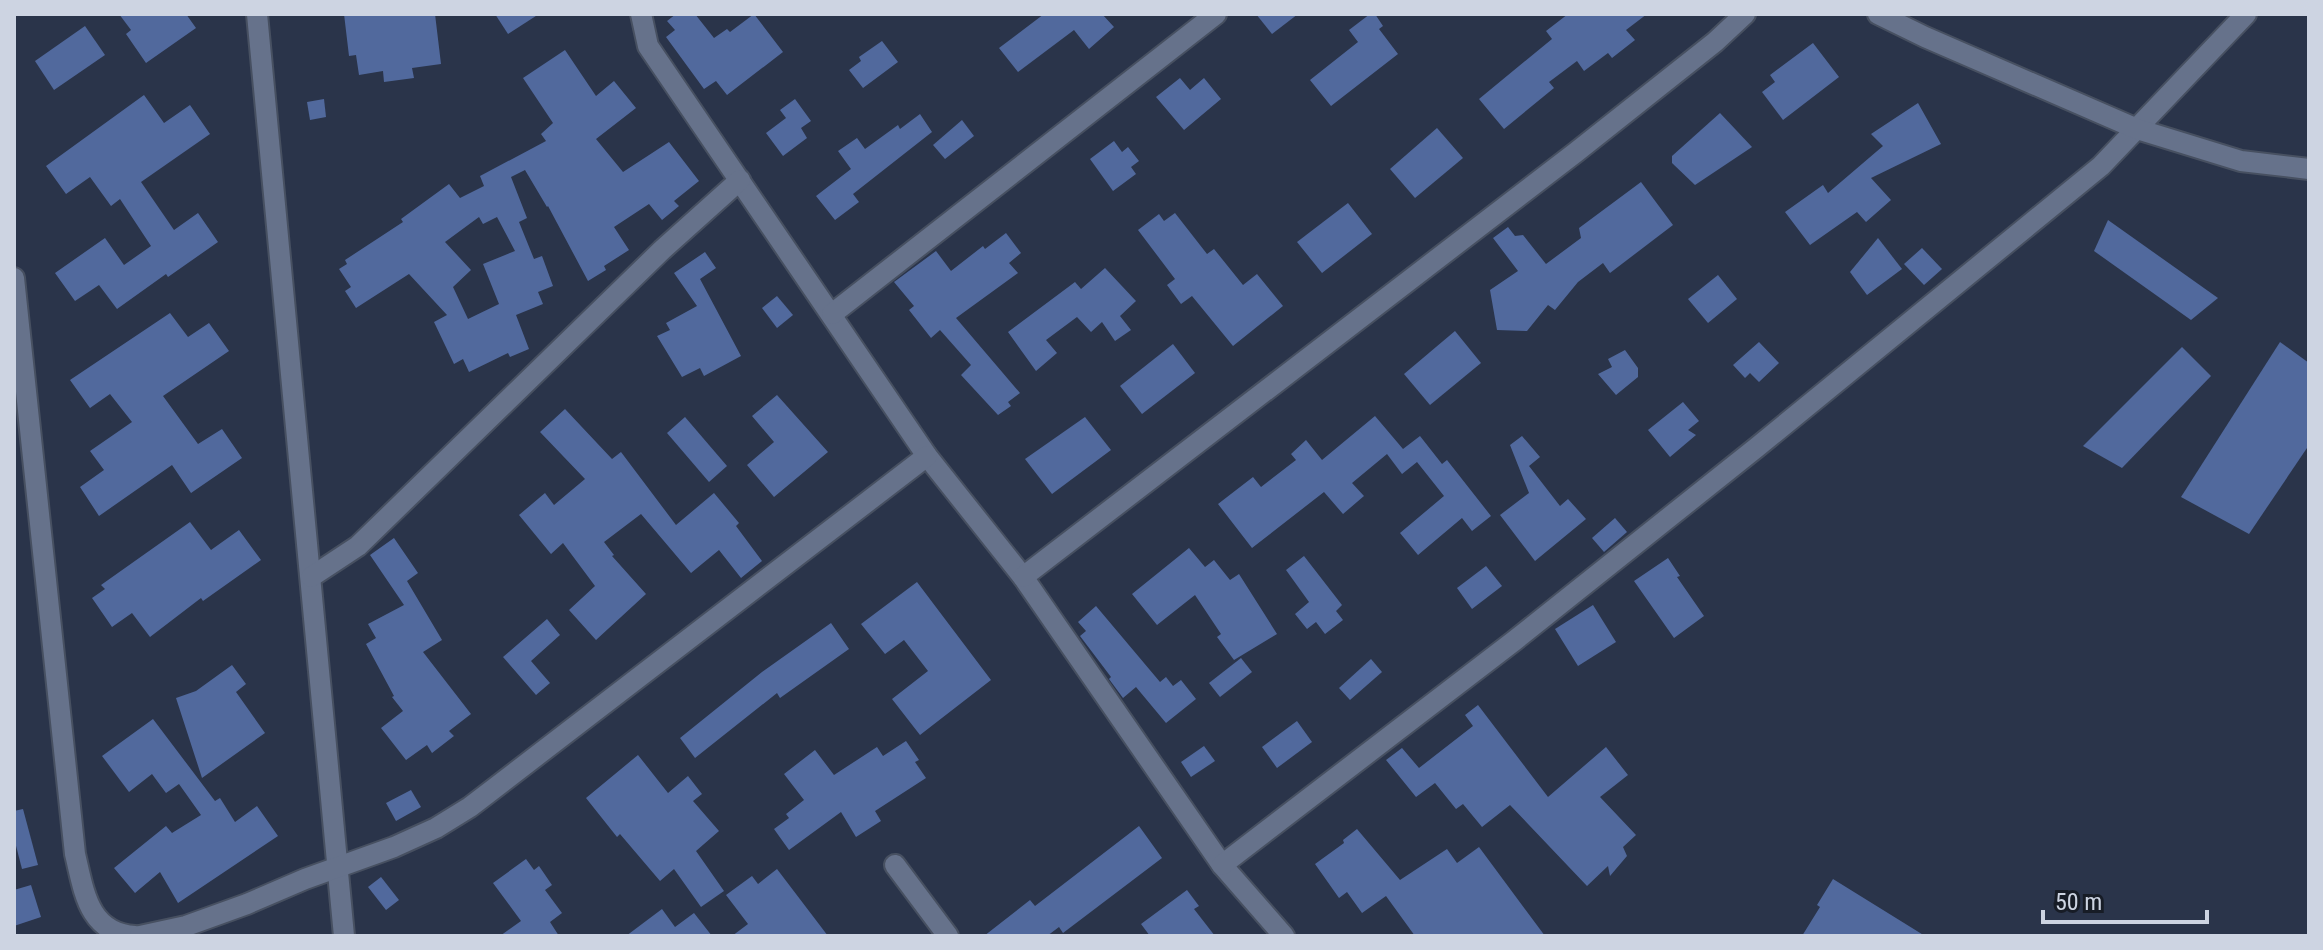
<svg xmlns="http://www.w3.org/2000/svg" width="2323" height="950" font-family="'Roboto Condensed',sans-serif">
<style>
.building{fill:#51699d;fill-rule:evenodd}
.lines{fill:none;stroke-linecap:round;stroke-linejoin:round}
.street-casing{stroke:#475061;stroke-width:24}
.secondary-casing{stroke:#475061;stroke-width:24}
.street{stroke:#66728b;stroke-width:20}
.secondary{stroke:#66728b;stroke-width:20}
</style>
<rect width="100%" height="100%" fill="#2a344a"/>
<g class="building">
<path d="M119 14H186L196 28 146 63 126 34 131 30Z"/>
<path d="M344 14H435L441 64 412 68 414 78 384 82 383 71 359 75 356 55 349 56Z"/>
<path d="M495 14H539L508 34Z"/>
<path d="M676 14H695L714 38 727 29 730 32 754 14 783 52 727 95 716 81 704 89 666 37 675 30 667 21Z"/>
<path d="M1044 14H1102L1114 27 1089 49 1074 30 1018 72 999 48Z"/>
<path d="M1256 14H1298L1272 34Z"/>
<path d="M1370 14H1375L1383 26 1379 29 1398 54 1331 106 1310 80 1358 42 1349 30Z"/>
<path d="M1568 14H1647L1626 30 1635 40 1612 58 1608 53 1584 71 1577 61 1549 82 1554 88 1504 129 1479 99 1552 39 1546 31Z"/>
<path d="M85 26 105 55 54 90 35 61Z"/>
<path d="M882 41 898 62 863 88 849 70 861 61 859 57Z"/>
<path d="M1813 43 1839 77 1783 120 1762 92 1775 82 1770 75Z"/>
<path d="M565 50 596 96 614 81 636 108 596 139 623 172 669 142 699 181 674 201 679 206 662 220 649 204 614 227 629 250 604 266 606 270 588 281 548 206 547 207 525 170 511 177 527 218 519 222 534 259 542 256 553 286 538 292 543 304 516 315 529 349 510 357 508 353 469 372 463 359 454 364 434 322 447 315 409 274 356 308 345 291 351 287 339 269 347 264 345 260 403 222 401 219 449 184 460 198 484 186 480 176 546 141 541 134 553 123 523 78ZM479 217 483 224 497 217 515 251 483 264 499 304 468 319 453 287 471 270 445 242Z"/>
<path d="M1180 78 1190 90 1204 78 1221 99 1184 130 1156 97Z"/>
<path d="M144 95 164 123 190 105 210 134 141 182 174 230 198 213 218 242 168 277 166 274 117 309 99 285 75 301 55 273 105 238 124 265 151 246 120 199 111 206 90 177 66 194 46 166Z"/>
<path d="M324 99 326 117 310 120 307 102Z"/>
<path d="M795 99 811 121 801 128 807 138 783 156 766 133 786 118 780 110Z"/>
<path d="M1918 103 1941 144 1871 178 1891 200 1866 222 1857 212 1810 245 1785 212 1823 185 1828 193 1883 146 1871 134Z"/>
<path d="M1720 113 1752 147 1695 185 1672 163V156Z"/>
<path d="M920 114 932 132 853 194 859 202 835 220 816 196 851 169 838 151 857 138 865 149 898 125 900 129Z"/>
<path d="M962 120 974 136 945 159 933 145Z"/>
<path d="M1437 128 1463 158 1415 198 1390 169Z"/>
<path d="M1114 141 1122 152 1128 147 1139 161 1131 167 1136 174 1113 191 1090 159Z"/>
<path d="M1641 182 1673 225 1610 273 1603 263 1578 282 1555 310 1548 305 1527 331 1497 330 1490 290 1518 271 1493 238 1508 227 1515 236 1523 235 1546 264 1581 238 1579 228Z"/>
<path d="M1348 203 1372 234 1322 273 1297 242Z"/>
<path d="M1175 213 1207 254 1214 249 1243 285 1257 274 1283 306 1233 346 1192 296 1181 304 1167 285 1175 279 1138 230 1159 214 1164 221Z"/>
<path d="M2108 220 2218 298 2191 320 2094 251Z"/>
<path d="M1006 233 1021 253 1009 263 1018 273 956 318 1020 393 1008 402 1011 406 998 415 961 375 971 365 940 330 931 338 909 310 914 306 894 282 936 251 951 271 983 246 985 249Z"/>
<path d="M1878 238 1902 269 1867 295 1850 272Z"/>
<path d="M1922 248 1942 269 1924 285 1904 264Z"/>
<path d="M705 252 716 268 700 279 741 356 704 376 700 368 682 377 657 336 670 330 666 323 697 306 674 273Z"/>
<path d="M1105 268 1136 301 1120 316 1131 330 1115 341 1102 322 1091 332 1077 317 1046 340 1057 353 1036 371 1008 332 1075 282 1081 289Z"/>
<path d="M1718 275 1737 299 1708 323 1688 299Z"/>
<path d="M777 296 793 315 777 328 762 308Z"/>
<path d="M170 313 188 337 209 323 229 351 163 396 198 444 222 429 242 458 191 493 172 465 99 516 80 487 104 470 90 451 132 422 110 394 90 408 70 380Z"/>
<path d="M1455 331 1481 363 1430 405 1404 374Z"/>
<path d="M1759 342 1779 363 1759 382 1750 373 1745 378 1733 365Z"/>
<path d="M2280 342 2309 363V445L2249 534 2181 497Z"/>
<path d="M1173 344 1195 373 1142 414 1120 386Z"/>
<path d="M2182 347 2211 376 2122 468 2083 446Z"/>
<path d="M1625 350 1638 368V377L1616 395 1598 374 1612 367 1608 359Z"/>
<path d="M777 395 828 452 774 497 747 465 774 442 752 416Z"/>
<path d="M1683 402 1699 421 1688 430 1696 435 1670 457 1648 430Z"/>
<path d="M565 409 612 459 621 452 676 525 714 493 739 523 736 526 762 561 741 578 719 550 691 573 641 514 604 542 614 555 612 556 646 594 596 640 569 610 595 586 563 543 551 554 519 515 545 493 554 505 585 479 540 432Z"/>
<path d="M1375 416 1403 449 1420 436 1442 464 1447 460 1491 516 1472 531 1462 518 1418 555 1400 533 1444 496 1417 462 1402 474 1387 454 1352 483 1364 496 1343 514 1324 492 1252 548 1218 504 1253 477 1261 487 1296 460 1291 454 1306 440 1322 460Z"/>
<path d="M685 417 727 466 709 482 667 433Z"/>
<path d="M1085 417 1111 450 1052 494 1025 459Z"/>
<path d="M1522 436 1540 457 1529 466 1560 506 1568 499 1586 519 1535 561 1500 515 1529 493 1510 445Z"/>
<path d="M1615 518 1627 532 1604 552 1592 538Z"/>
<path d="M190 522 211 550 239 530 261 560 203 601 201 598 150 637 132 613 112 627 92 598 105 589 101 585Z"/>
<path d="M394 538 418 573 407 581 442 640 423 652 471 714 449 731 454 736 432 753 427 745 406 760 381 728 403 711 392 697 394 696 366 644 376 638 368 624 404 605 370 555Z"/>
<path d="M1189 548 1205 567 1214 560 1230 580 1239 574 1277 634 1234 660 1217 637 1221 634 1195 595 1157 625 1132 594Z"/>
<path d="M1304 556 1342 605 1336 611 1343 620 1325 634 1316 622 1307 629 1295 614 1309 602 1286 570Z"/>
<path d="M1668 558 1680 576 1677 577 1704 616 1674 638 1634 581Z"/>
<path d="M1486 566 1502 586 1472 609 1457 588Z"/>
<path d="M917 582 991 680 920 735 892 699 928 671 904 640 885 654 861 624Z"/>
<path d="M1593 605 1616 642 1578 666 1555 629Z"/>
<path d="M1096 606 1160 682 1166 677 1173 686 1181 680 1196 699 1166 723 1136 687 1123 698 1109 679 1111 677 1080 636 1086 631 1078 622Z"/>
<path d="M547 619 560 635 531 661 550 683 536 695 503 657Z"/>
<path d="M831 623 849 649 780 698 777 693 695 758 680 738 762 672Z"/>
<path d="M1241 658 1252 672 1220 697 1209 683Z"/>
<path d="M1371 659 1382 672 1350 700 1339 688Z"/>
<path d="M232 665 246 684 236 692 265 733 202 778 176 698 196 691Z"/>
<path d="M1478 705 1548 797 1606 747 1628 775 1600 797 1636 835 1623 847 1627 856 1610 876 1608 866 1587 886 1510 805 1482 827 1463 804 1456 809 1435 783 1416 797 1386 760 1402 748 1419 768 1473 726 1465 715Z"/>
<path d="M153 719 215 801 220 798 235 822 257 806 278 836 178 903 160 872 135 893 114 868 166 826 172 833 201 815 179 784 166 793 152 774 129 792 102 756Z"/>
<path d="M1297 721 1312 742 1277 768 1262 747Z"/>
<path d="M906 741 919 760 915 762 926 778 875 811 881 821 856 837 841 812 789 850 774 829 789 818 786 814 804 800 784 774 815 750 834 775 877 747 883 756Z"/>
<path d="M1204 746 1215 761 1191 777 1181 762Z"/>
<path d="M638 755 668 793 688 776 702 794 693 801 719 831 696 851 724 891 701 907 674 869 660 881 620 834 617 837 586 798Z"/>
<path d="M411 790 421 807 396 821 386 803Z"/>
<path d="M23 809 38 865 22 869 14 838V811Z"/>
<path d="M1139 826 1162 858 1063 933 1059 927 1047 936H984L1030 900 1035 906Z"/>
<path d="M1357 829 1400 880 1447 849 1457 863 1479 847 1545 936H1415L1386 896 1362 913 1347 892 1339 898 1315 864 1344 843 1343 840Z"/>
<path d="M526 859 534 870 539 866 552 885 545 890 562 913 550 922 559 936H500L521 921 493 883Z"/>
<path d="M777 869 828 936H732L748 924 726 895 752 876 758 884Z"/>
<path d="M381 877 399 900 386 910 368 887Z"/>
<path d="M1833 879 1925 936H1802L1820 907 1817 905Z"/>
<path d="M31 885 41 917 14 926V890Z"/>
<path d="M1187 890 1199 906 1194 909 1215 936H1150L1141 924Z"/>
<path d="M662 909 675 927 694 913 712 936H626Z"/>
</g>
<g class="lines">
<g class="street-casing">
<g id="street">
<path d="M257 14 344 936"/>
<path d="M641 14 648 46 927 456 1023 577 1222 865 1284 936"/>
<path d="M14 278 75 854C84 891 88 933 135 936"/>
<path d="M832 314 1216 14"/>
<path d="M311 577 358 546 662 250 740 180"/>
<path d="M1023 577 1575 153 1715 42 1745 14"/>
<path d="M895 865 948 936"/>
<path d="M1222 865 1514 641 1756 448 2101 166 2246 14"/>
<path d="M140 936 186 926 247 904 305 879 394 847 436 828 470 807 927 456"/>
</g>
</g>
<g class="secondary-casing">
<path id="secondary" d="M1878 14 1925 37 2137 129 2241 161 2309 169"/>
</g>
<use href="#street" class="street"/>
<use href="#secondary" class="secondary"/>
</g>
<rect width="2323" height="950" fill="none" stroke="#cdd4e2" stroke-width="32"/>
<path d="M2043 910v12h164v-12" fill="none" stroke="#cdd4e2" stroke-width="4"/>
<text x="2055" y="910" font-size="24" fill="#cdd4e2" stroke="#171c26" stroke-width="6" paint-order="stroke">50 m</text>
</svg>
